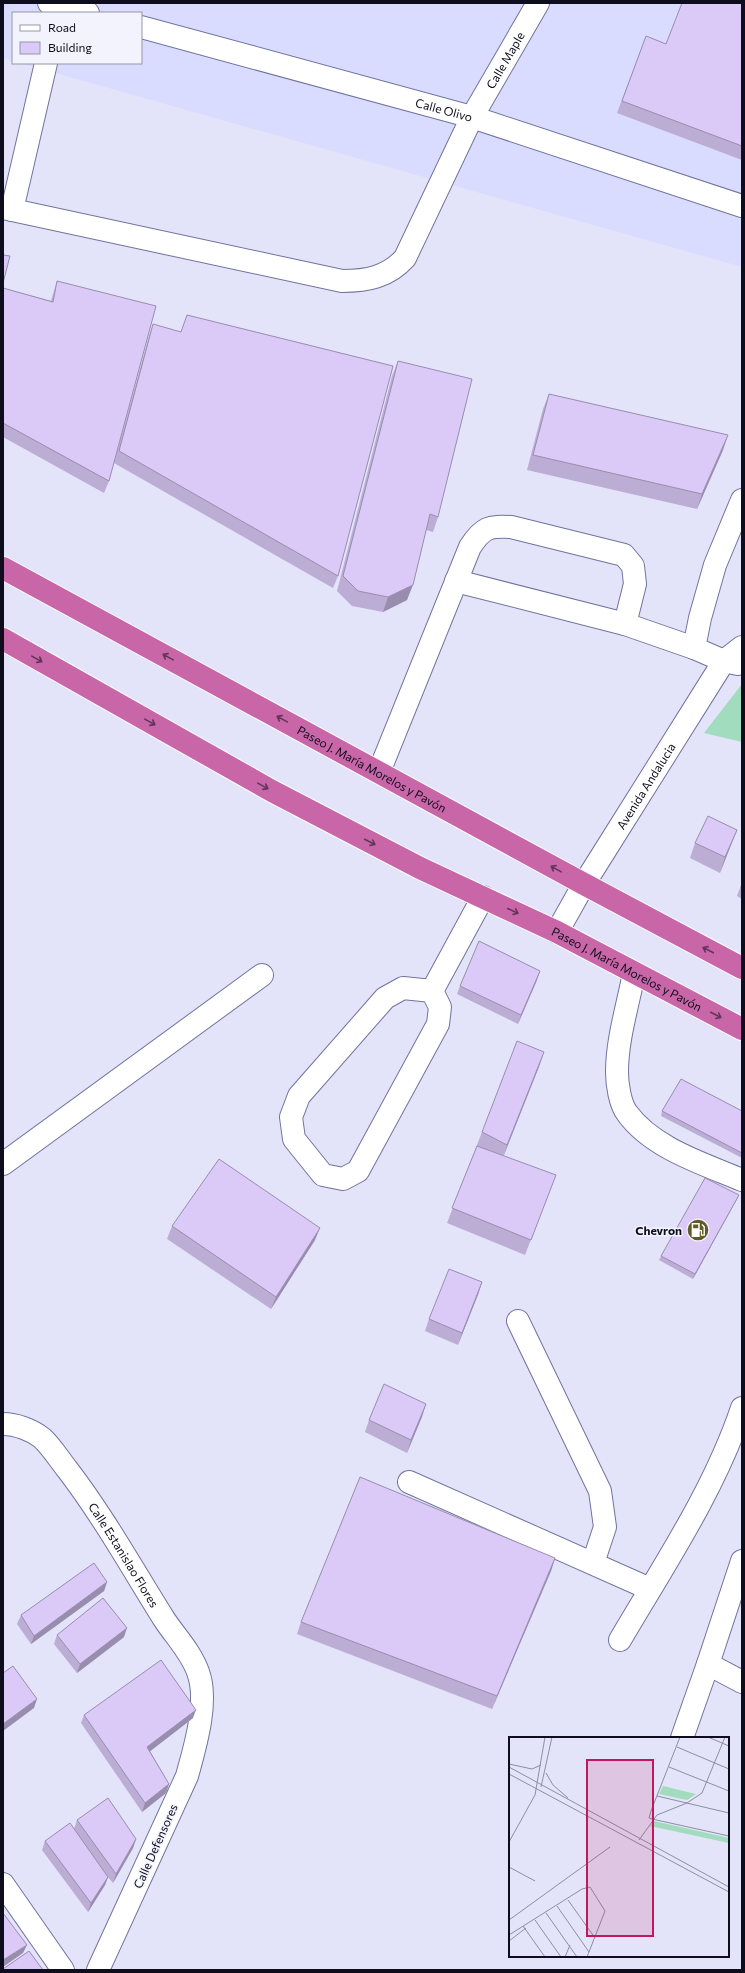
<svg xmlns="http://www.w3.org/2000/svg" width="745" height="1973" font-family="Commissioner,sans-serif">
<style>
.built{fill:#dadcff}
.green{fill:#a1dcbe}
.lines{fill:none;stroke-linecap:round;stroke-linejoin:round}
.minor-casing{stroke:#71739f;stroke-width:24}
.highway-casing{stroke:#fff;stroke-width:24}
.minor{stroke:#fff;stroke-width:22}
.highway{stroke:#c966a7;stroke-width:22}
.wall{fill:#bcadd5}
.shaded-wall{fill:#998dae}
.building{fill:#dbc9f8;stroke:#998dae}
.oneway{stroke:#62355b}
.labels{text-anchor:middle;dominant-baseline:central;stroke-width:3;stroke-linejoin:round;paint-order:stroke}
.street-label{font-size:12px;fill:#0d0d1d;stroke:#f2f3fd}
.poi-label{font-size:12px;font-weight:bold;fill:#0d0d1d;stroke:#f2f3fd;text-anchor:end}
.inset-road{fill:none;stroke:#8d8ea1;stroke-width:1}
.view{fill:#c2185b;fill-opacity:0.15;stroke:#c2185b;stroke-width:2}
.inset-edge{fill:none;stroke:#0d0d1d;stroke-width:2}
</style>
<rect width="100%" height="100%" fill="#e3e4f9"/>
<path class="built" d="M3 3H742V267L20 63H141V13H13V61L3 58Z"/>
<path class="green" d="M742 684V742L704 733Z"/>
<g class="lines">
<g class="minor-casing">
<g id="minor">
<path d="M49 3 88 13"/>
<path id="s1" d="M141 27 472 117 742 206"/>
<path id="s2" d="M3 208 342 281C367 281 388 277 405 258L472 117 538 3"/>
<path d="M12 210 46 63"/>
<path d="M456 581 625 624"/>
<path d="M738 664 724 661 694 648 700 618 715 565 742 500"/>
<path d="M379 772 470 547C483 527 489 526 511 527L624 555 633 566 635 584 625 624 694 648"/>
<path id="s3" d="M557 932 584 884 724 661 742 647"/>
<path d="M634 973C628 1005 617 1039 617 1072 617 1084 620 1104 627 1113 652 1148 704 1164 742 1180"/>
<path d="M432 991 403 988 385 998 299 1096 291 1117 294 1139 323 1175 343 1179 358 1171 438 1024 440 1007 432 991 483 897"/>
<path d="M3 1164 262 975"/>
<path d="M518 1321 600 1491 605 1527 593 1563"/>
<path id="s4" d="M3 1424C16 1424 32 1430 42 1438 51 1446 59 1459 67 1469 103 1516 132 1568 164 1619 175 1636 191 1652 198 1672 209 1701 195 1747 187 1776L98 1970"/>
<path d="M409 1482 650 1589"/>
<path d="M742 1561 708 1664 742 1682"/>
<path d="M620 1640C664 1565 714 1491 742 1408"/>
<path d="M682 1738 708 1664"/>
<path d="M3 1884 63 1970"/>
</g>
</g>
<g class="highway-casing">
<g id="highway">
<path id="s5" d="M3 568 584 884 742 968"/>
<path id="s6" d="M3 639 272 791 420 868 557 932 742 1029"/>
</g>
</g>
<use href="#minor" class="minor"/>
<use href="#highway" class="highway"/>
</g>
<g class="wall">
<path d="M742 3V160L617 113 646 36 666 44Z"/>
<path d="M57 281 109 481 104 493 3 437V288L51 301 53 294Z"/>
<path d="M153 324 338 576 333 588 114 463 149 336Z"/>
<path d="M398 361 438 517 433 532 426 530 407 600 383 612 352 606 337 591 392 376Z"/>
<path d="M549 394 723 450 697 509 527 470 543 409Z"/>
<path d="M737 830 731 845 720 873 690 858 695 843Z"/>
<path d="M742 882V899L737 896Z"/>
<path d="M537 980 518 1024 457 994 460 986Z"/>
<path d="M544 1052 503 1156 550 1190 525 1255 447 1223 482 1132Z"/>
<path d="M662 1111H742V1158L661 1116Z"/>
<path d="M739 1195 737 1199 693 1279 659 1260 661 1256Z"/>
<path d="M172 1226 315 1240 271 1309 167 1239Z"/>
<path d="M482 1282 458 1345 425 1331 429 1319Z"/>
<path d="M426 1404 407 1453 365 1432 369 1420Z"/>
<path d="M555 1558 551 1571 492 1709 297 1634 301 1622Z"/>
<path d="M107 1582 104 1591 31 1644 17 1624 21 1615Z"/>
<path d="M57 1635 124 1637 77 1673 54 1644Z"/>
<path d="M84 1715 193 1718 150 1751 169 1784 166 1793 142 1812 81 1723Z"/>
<path d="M77 1820 136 1839 133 1848 113 1883 108 1877 105 1885 88 1912 42 1850 45 1841 74 1829Z"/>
</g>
<g class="shaded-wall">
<path d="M728 435 723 450 697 509 702 494Z"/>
<path d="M413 585 407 600 383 612 388 597Z"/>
<path d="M737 830 731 845 720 873 725 857Z"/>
<path d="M540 971 537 980 518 1024 521 1015Z"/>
<path d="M544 1052 539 1067 502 1160 507 1145Z"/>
<path d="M739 1195 737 1199 693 1279 695 1274Z"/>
<path d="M320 1228 315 1240 271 1309 276 1297Z"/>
<path d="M482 1282 478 1295 458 1345 462 1333Z"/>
<path d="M426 1404 422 1417 407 1453 411 1440Z"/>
<path d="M555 1558 551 1571 492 1709 497 1696Z"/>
<path d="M107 1582 104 1591 31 1644 34 1636Z"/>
<path d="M127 1628 124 1637 77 1673 80 1664Z"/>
<path d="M37 1699 34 1708 3 1731V1724Z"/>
<path d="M196 1710 193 1718 144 1756 147 1747Z"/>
<path d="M169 1784 166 1793 142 1812 145 1803Z"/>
<path d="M136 1839 133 1848 113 1883 116 1874Z"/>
<path d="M108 1877 105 1885 88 1912 91 1903Z"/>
<path d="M27 1945 23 1953 3 1967V1960Z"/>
</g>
<g class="building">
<path d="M682 3H742V146L622 101 646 36 666 44Z"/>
<path d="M3 255 10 256 3 283Z"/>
<path d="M57 281 156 306 109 481 3 423V288L53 302Z"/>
<path d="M187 315 393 366 338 576 119 451 153 324 181 332Z"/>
<path d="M398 361 472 379 438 517 430 514 413 585 388 597 358 591 343 576Z"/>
<path d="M549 394 728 435 702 494 533 455Z"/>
<path d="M708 816 737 830 725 857 695 843Z"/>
<path d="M479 941 540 971 521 1015 460 986Z"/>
<path d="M517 1041 544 1052 507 1145 482 1132Z"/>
<path d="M681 1079 742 1111V1153L662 1111Z"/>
<path d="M477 1146 556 1175 531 1240 452 1208Z"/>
<path d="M219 1159 320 1228 276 1297 172 1226Z"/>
<path d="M705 1178 739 1195 695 1274 661 1256Z"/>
<path d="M449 1269 482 1282 462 1333 429 1319Z"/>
<path d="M384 1384 426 1404 411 1440 369 1420Z"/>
<path d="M360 1477 555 1558 497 1696 301 1622Z"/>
<path d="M94 1563 107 1582 34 1636 21 1615Z"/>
<path d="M103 1598 127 1628 80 1664 57 1635Z"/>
<path d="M161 1660 196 1710 147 1747 169 1784 145 1803 84 1715Z"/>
<path d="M13 1666 37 1699 3 1724V1673Z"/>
<path d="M108 1798 136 1839 116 1874 77 1820Z"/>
<path d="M70 1823 108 1877 91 1903 45 1841Z"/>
<path d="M3 1913 27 1945 3 1960Z"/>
<path d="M29 1951 43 1970H3V1969Z"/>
</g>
<defs><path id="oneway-shaft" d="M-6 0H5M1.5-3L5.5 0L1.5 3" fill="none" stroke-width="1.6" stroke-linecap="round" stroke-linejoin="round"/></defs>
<g class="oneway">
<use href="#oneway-shaft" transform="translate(168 657) rotate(-151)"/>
<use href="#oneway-shaft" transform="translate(37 659) rotate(29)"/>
<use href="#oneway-shaft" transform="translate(282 719) rotate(-151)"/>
<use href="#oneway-shaft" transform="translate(150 722) rotate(29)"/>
<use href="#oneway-shaft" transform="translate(263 786) rotate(29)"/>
<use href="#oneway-shaft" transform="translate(370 842) rotate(27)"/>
<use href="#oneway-shaft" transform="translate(556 869) rotate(-151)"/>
<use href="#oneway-shaft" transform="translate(513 911) rotate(25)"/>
<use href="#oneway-shaft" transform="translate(708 950) rotate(-152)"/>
<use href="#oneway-shaft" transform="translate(716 1015) rotate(27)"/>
</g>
<defs>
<g id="fuel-disc" transform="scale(1.15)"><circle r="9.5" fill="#615b28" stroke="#f2f3fd"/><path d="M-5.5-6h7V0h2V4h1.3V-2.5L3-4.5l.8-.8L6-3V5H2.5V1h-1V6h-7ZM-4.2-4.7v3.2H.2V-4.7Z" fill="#fff"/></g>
</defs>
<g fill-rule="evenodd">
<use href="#fuel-disc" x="698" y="1230"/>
</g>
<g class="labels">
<g class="street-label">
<text stroke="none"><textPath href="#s2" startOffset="638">Calle Maple</textPath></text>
<text stroke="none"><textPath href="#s1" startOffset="314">Calle Olivo</textPath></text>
<text stroke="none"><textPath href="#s5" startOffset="420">Paseo J. María Morelos y Pavón</textPath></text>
<text stroke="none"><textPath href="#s3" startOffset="171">Avenida Andalucia</textPath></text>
<text stroke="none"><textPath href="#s6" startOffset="706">Paseo J. María Morelos y Pavón</textPath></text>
<text stroke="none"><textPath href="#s4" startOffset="185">Calle Estanislao Flores</textPath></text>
<text transform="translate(155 1846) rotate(-66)">Calle Defensores</text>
</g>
<g class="poi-label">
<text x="682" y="1230">Chevron</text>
</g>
</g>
<g transform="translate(509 1737)">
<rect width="220" height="220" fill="#e3e4f9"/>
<path d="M154 49 187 57 178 63 150 57ZM145 84 220 101V106L141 89Z" fill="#a1dcbe"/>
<path class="inset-road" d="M199 0 220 9M168 10 220 32M0 27 23 32 32 28M0 30 220 150M160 30 220 54M37 36 44 48 59 61M0 37 220 155M32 50 43 0M148 59 220 76M143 82 140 81 142 74 171 0M143 82 220 99M130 103 148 78 178 66 193 56 216 0M0 105 26 58 36 0M0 130 26 144M59 163 86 201M48 169 80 215M37 176 68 220M0 183 101 110M26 183 52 220M14 189 36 220M0 198 73 152 81 150 96 174 78 220M0 204 17 191M56 220 61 208"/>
<path class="view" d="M78 23H144V199H78Z"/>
<rect width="220" height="220" class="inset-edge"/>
</g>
<rect width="745" height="1973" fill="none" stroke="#0d0d1d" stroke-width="8"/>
<rect x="12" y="12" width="130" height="52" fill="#f2f3fd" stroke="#9697a3"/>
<rect x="20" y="25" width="20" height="6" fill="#ffffff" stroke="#9697a3"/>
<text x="48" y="32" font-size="12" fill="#0d0d1d">Road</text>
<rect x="20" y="42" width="20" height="12" fill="#dbc9f8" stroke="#9697a3"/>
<text x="48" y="52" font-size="12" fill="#0d0d1d">Building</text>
</svg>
